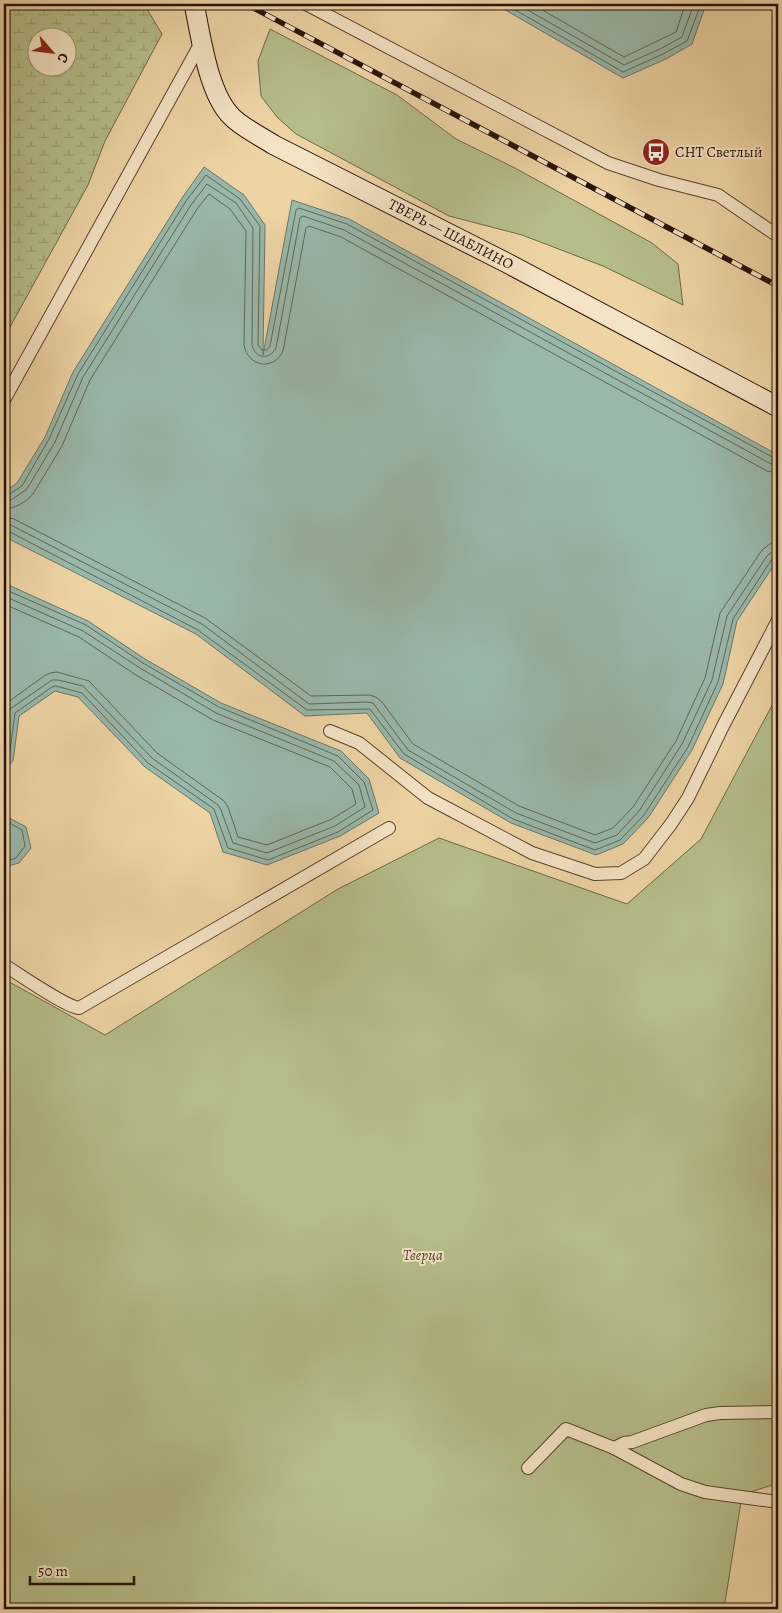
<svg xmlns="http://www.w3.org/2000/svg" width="782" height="1613" font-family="Alegreya,serif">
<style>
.green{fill:#b5bd89;stroke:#6e6848}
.wetland{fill:url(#wetland-marsh);stroke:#6e6848;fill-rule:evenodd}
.water{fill:#99b8aa;stroke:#6b7669}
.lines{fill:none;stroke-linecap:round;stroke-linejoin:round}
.shore{stroke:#606559;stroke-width:1}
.street-casing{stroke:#59422f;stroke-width:14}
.secondary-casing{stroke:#271208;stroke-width:21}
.street{stroke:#f4e3c4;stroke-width:12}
.secondary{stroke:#f4e3c4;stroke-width:19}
.rail-casing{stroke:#271208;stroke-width:5.5}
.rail{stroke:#f4e3c4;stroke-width:4;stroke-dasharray:11;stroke-linecap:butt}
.labels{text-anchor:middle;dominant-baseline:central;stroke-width:4;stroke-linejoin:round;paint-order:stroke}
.poi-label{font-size:15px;fill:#271208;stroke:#f4e3c4;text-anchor:start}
.street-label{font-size:15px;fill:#271208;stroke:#f4e3c4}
.park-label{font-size:15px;font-style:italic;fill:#52452f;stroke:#f4e3c4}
</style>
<defs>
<pattern id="wetland-marsh" width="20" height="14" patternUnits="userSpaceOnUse" patternTransform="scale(1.25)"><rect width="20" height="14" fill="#b5bd89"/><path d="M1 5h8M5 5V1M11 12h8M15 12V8" fill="none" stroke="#9ca175"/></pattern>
</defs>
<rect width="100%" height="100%" fill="#eed4a5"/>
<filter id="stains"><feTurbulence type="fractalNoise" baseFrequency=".004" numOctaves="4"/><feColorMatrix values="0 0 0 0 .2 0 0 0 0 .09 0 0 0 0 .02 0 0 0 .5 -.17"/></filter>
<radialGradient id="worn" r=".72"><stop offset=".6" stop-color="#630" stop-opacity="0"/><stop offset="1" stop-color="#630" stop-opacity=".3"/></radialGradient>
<g class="green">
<path d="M270 29 397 95 456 139 513 167 652 243 678 264 683 305 603 266 522 235 449 216 296 134 277 117 261 96 258 61Z"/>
<path d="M778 694V1483L742 1495 724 1609H4V979L105 1035 338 889 439 838 627 904 701 839Z"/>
</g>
<path class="wetland" d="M4 4H144L162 34 105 141 88 185 4 338ZM38 38H68V68H38Z"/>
<g class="water">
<path d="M495 4H701L705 7 692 44 666 59 623 78Z"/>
<path d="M204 167 244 195 265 225 263 355 292 200 349 219 778 455V559L737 621 723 684 692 750 648 818 623 844 596 855 511 823 400 758 367 713 305 716 196 634 11 540 4 534V492L17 483 45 437 73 372 182 198Z"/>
<path d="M4 583 88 621 145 659 221 703 341 751 369 779 379 813 340 836 267 865 223 852 210 813 145 767 78 697 55 691 19 716 13 761 4 770Z"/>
<path d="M4 815 26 827 31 848 19 863 4 867Z"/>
</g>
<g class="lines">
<g class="shore">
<path d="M505 4 623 72 663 54 687 41 699 9 698 4"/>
<path d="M517 4 624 65 660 49 682 37 692 9V4"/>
<path d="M532 4 624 57 676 32 684 8V4"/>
<path d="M4 496 8 495 22 486 49 439 78 374 186 201 206 175 240 199 260 226 258 345 262 350H267L270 346 296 210 299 208 347 224 774 458 778 459"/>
<path d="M4 502 11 500 27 489 55 442 83 377 191 205 207 184 236 203 253 228 252 345C255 358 269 361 276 348L300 218 303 216 344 230 771 464 778 465"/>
<path d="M4 509C14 509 26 502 33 494L62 446 90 380 197 209 209 194 230 209 246 231 244 345C248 367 274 371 283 351L306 228 309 226 341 237 767 471 778 473"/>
<path d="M4 517 14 519 205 618 311 696 369 695 376 697 382 702 413 744 519 806 595 835 613 828 633 807 676 741 705 678 720 613 762 550 770 544 778 543"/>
<path d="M4 524 11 525 202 624 309 704 367 702 373 703 408 750 516 813 595 843 617 835 639 811 682 744 712 680 727 616 767 556 772 552 778 550"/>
<path d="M4 530 8 531 198 630 307 710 370 709 404 754 513 819 595 850 620 840 644 815 688 747 718 682 733 619 772 559 778 557"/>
<path d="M4 589 86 625 143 663 219 707 338 756 364 782 373 810 338 832 268 860 228 848 214 809 148 763 82 693 56 686 52 687 15 713 9 758 4 763"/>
<path d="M4 596 83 631 140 668 216 713 334 761 359 785 365 807 335 826 267 853 233 843 221 810 218 805 152 758 83 686 58 680H52L10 709 7 715 4 746"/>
<path d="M4 604 79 637 136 675 213 720 330 767 352 789 356 804 332 819 267 845 238 837 228 807 224 801 157 753 89 681 57 672 50 673 44 676 4 705"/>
<path d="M4 820 22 830 25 846 16 858 4 862"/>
</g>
<g class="street-casing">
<g id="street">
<path d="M306 4 608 163 659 180 718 195 778 236"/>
<path d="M4 400 202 41"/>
<path d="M330 731 359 743 428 798 532 853 595 874 621 873 644 859 671 824 688 798 723 726 778 620"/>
<path d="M4 965C19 974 64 1006 79 1008L389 828"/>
<path d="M614 1448 681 1484 705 1492 778 1502"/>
<path d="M528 1468 566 1429 614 1448 624 1443 632 1442 706 1415 720 1413 778 1412"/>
</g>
</g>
<g class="secondary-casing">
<path id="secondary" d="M194 4C201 36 208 94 232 117 243 128 260 136 274 145L507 263 778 407"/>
</g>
<use href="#street" class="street"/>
<use href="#secondary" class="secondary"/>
<g class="rail-casing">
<path id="rail" d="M246 4 778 286"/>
</g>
<use href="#rail" class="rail"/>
</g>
<defs>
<g id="bus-disc" transform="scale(1.4375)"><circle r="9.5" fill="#8f2418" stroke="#f4e3c4"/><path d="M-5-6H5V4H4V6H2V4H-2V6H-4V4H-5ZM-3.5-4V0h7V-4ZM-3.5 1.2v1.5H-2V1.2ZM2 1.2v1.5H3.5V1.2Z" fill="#fff"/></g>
</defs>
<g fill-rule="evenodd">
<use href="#bus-disc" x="656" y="152"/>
</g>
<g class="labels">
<g class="poi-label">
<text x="675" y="152">СНТ Светлый</text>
</g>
<g class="street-label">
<text transform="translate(451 234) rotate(27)">ТВЕРЬ — ШАБЛИНО</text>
</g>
<g class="park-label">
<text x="423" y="1255">Тверца</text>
</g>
</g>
<rect width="782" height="1613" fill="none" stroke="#eed4a5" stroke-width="20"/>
<rect x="5" y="5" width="772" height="1603" fill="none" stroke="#271208" stroke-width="2.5"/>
<rect x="10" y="10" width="762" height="1593" fill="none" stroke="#271208"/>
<g transform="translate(52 52) rotate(118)"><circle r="24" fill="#f4e3c4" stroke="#a28f79"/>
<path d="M0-4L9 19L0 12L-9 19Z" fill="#8f2418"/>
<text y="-8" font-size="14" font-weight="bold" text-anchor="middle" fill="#271208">С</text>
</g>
<path d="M30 1576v8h104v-8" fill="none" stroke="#271208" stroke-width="2.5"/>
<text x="38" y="1576" font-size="15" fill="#271208" stroke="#f4e3c4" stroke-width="4" paint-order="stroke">50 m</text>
<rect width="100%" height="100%" filter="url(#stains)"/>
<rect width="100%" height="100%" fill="url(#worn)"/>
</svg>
